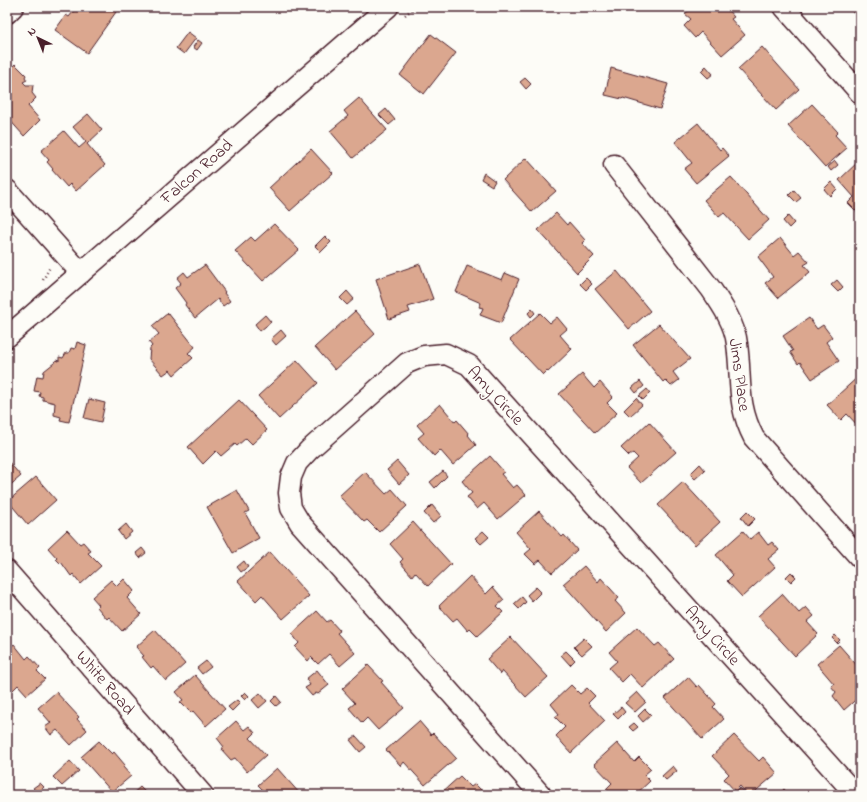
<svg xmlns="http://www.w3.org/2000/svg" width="867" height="802" font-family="'Indie Flower',sans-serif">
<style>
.building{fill:#dba78f;stroke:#4a1f2b}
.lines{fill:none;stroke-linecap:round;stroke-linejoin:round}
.street-casing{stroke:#4a1f2b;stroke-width:23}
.path{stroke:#4a1f2b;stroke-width:2.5;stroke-dasharray:1 3;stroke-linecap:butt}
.street{stroke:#fdfcf7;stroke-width:20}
.labels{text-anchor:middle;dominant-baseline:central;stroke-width:3.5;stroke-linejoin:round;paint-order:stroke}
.street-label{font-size:17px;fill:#4a1f2b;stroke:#fdfcf7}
</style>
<rect width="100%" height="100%" fill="#fdfcf7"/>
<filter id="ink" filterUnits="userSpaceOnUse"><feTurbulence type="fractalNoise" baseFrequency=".025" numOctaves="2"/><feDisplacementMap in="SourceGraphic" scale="8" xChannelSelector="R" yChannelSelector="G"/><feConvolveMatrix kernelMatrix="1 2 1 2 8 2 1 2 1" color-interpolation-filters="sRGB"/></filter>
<g filter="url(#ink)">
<g class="building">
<path d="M77 7H108L116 12 87 53 55 30 66 15 69 17Z"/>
<path d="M693 7H725L734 17 731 19 745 35 722 55 701 32 695 38 684 26 691 19 685 14Z"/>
<path d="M848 7H860V20Z"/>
<path d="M188 32 196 38 184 54 176 48Z"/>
<path d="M431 34 456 53 424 94 400 75Z"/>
<path d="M198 40 202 43 197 50 193 47Z"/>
<path d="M762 47 799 89 776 110 738 69Z"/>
<path d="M15 64 26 75 25 77 27 80 23 82 26 85H33L32 93 36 98 28 106 40 120 24 136 7 117V72Z"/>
<path d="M706 66 713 74 708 78 701 71Z"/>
<path d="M611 68 668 84 660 109 623 98 622 99 605 95Z"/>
<path d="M525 78 531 84 526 89 520 82Z"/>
<path d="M359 98 387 130 353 158 330 131 348 116 344 111Z"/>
<path d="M812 104 838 132 835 135 847 148 825 167 788 126Z"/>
<path d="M386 109 395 120 389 125 379 115Z"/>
<path d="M88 114 102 130 87 144 105 165 76 191 70 184 67 187 52 170 53 169 47 162 49 160 41 151 64 131 79 148 86 142 73 127Z"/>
<path d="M698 123 720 150 722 148 729 156 696 183 684 169 692 163 675 142Z"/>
<path d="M311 149 333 173 290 211 269 188Z"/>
<path d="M526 158 556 191 532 212 503 180Z"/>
<path d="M860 160V211L858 213 848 203 854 197 839 180Z"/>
<path d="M835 161 838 165 831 171 828 167Z"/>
<path d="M484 173 495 181 492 186 481 179Z"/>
<path d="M731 177 769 220 748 239 724 213 719 217 704 200Z"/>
<path d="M831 182 837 189 830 196 824 189Z"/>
<path d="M794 190 801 198 796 202 789 195Z"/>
<path d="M556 213 567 225 569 222 585 240 582 243 594 256 577 273 538 230Z"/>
<path d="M788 216 794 223 789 228 783 221Z"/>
<path d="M274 224 299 250 263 281 235 251 251 237 255 241Z"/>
<path d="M325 236 331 242 321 252 315 246Z"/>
<path d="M780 238 794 255 799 251 809 262 804 265 810 272 778 298 765 283 773 277 758 257Z"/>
<path d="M420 264 433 299 408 307 410 312 389 319 376 279Z"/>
<path d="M205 265 225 292 224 293 230 301 223 306 218 299 195 318 185 305 186 303 175 288 181 283 177 278 184 272 188 277Z"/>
<path d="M467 266 502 280 505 273 519 279 501 323 480 315 483 308 479 307 481 303 456 292Z"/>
<path d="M617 271 650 311 629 329 595 289Z"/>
<path d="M586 278 592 284 586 290 580 284Z"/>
<path d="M837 280 843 287 838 292 831 285Z"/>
<path d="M347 291 354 299 347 305 340 298Z"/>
<path d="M532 309 535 313 531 317 528 313Z"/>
<path d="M355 311 375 334 335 370 315 347Z"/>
<path d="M168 313 195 347 188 353 193 358 174 375 170 370 163 375 149 359 150 348 152 346 149 342 159 334 152 326Z"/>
<path d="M540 313 550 323 557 317 567 329 560 335 572 349 548 372 547 371 543 375 510 340Z"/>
<path d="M265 315 271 322 260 331 255 324Z"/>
<path d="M809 318 817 329 823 325 832 337 826 342 839 361 812 379 800 362 798 364 790 352 793 351 783 336Z"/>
<path d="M659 324 690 359 673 372 679 380 671 386 665 380 663 382 633 345Z"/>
<path d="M281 330 286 336 276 345 271 339Z"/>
<path d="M77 342 86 345 69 422 60 420 61 417 54 415 55 403 43 400V397L39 396 40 392 34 391 37 376 43 377 44 371 54 363H55L56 360 59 361V357L63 358 66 353H69L71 348 75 349Z"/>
<path d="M297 360 318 383 279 419 258 396Z"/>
<path d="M582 374 594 388 600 382 613 397 607 403 617 413 595 433 559 394Z"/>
<path d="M860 375V428L847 414 841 420 827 405Z"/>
<path d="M640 381 644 386 636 393 632 388Z"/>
<path d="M647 389 650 393 643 400 639 396Z"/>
<path d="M636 398 642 405 630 416 624 410Z"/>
<path d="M89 399 105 403 101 422 84 418Z"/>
<path d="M239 400 267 430 252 444 246 438 237 446 235 444 221 456 216 451 203 464 188 447Z"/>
<path d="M440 404 455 422 457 420 469 434 468 435 476 445 453 465 440 450 434 456 418 438 424 433 417 425Z"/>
<path d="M649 422 676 452 641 483 627 468 638 458 633 453 629 456 621 448Z"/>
<path d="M490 456 504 472 501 474 513 488 517 485 526 495 498 519 484 503 477 509 467 497 472 493 462 481Z"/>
<path d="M7 460 21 476 7 488Z"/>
<path d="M397 461 409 475 399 484 387 470Z"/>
<path d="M700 464 705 470 695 479 690 474Z"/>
<path d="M443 471 447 476 435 488 430 482Z"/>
<path d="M365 472 386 494 392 489 407 506 379 532 367 520 364 522 339 496Z"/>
<path d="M36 477 56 500 28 525 8 501Z"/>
<path d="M683 482 720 522 695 545 658 505Z"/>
<path d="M237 490 249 511 245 513 259 538 233 553 207 507Z"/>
<path d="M432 505 441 516 433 523 424 513Z"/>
<path d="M539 511 562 537 564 535 577 550 552 573 540 560 535 564 525 554 531 549 516 532Z"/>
<path d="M747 511 755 519 748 526 741 517Z"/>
<path d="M413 522 451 564 428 586 415 572 412 576 400 562 403 559 390 544Z"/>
<path d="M126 524 132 532 124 539 118 531Z"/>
<path d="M67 530 80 544 83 542 91 551 88 553 101 566 81 584 73 574 71 576 61 562 60 563 56 559 57 558 48 548Z"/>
<path d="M483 531 489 537 481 544 475 538Z"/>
<path d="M743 531 750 539 758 532 768 545 772 542 779 550 768 559 775 567 742 597 727 581 733 575 716 555Z"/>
<path d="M142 548 146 553 140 558 136 553Z"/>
<path d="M270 552 309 596 283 619 262 595 256 601 238 581Z"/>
<path d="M244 561 248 567 241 572 237 567Z"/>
<path d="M584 566 598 582 601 578 619 598 615 601 626 613 606 632 563 584Z"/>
<path d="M791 572 796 577 791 582 786 577Z"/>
<path d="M470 576 486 594 493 587 504 600 497 606 503 612 477 636 470 629 468 631 457 618 453 621 439 606Z"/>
<path d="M124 579 134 591 127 598 141 614 122 631 109 617 107 619 97 607 99 605 92 597 111 580 117 586Z"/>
<path d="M536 587 541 592 532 601 527 595Z"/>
<path d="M782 594 799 613 806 607 814 616 807 622 818 634 795 656 758 616Z"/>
<path d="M522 597 526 602 519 609 514 604Z"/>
<path d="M317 611 327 622 330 620 340 631 337 633 355 653 340 666 329 654 318 664 311 657 308 661 295 647 299 643 292 634Z"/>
<path d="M637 627 655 646 659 643 674 659 643 688 630 674 622 682 609 668 617 661 609 652Z"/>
<path d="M155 630 185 664 166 681 153 666 151 668 142 657 144 656 136 647Z"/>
<path d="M835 635 840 640 837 643 832 638Z"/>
<path d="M511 637 548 677 526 697 502 671 500 674 487 659Z"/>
<path d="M584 638 592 646 582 655 574 647Z"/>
<path d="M14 644 26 659 29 656 40 668 37 671 45 679 27 695 18 685 11 692 7 688V676L8 674 7 673V650Z"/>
<path d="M839 645 860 669V696L844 710 833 696 836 692 831 686 834 684 817 664Z"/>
<path d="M566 651 575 660 570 665 561 655Z"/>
<path d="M206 661 211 667 202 674 197 668Z"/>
<path d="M368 665 383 681 381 682 404 708 378 730 367 718 362 723 349 708 355 703 342 689Z"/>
<path d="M317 670 329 685 318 694 316 693 312 696 305 688 310 685 306 679Z"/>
<path d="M195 675 225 709 206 726 193 711 191 713 180 702 183 700 176 692Z"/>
<path d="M688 677 697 687 699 685 716 704 713 707 724 719 702 739 665 698Z"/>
<path d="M571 685 580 694 587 688 595 696 588 703 605 721 571 753 556 736 565 727 555 717 559 714 551 704Z"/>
<path d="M56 692 79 717 77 719 87 730 71 745 57 730 51 735 45 727 51 723 38 708Z"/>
<path d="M245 692 249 696 245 700 241 696Z"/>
<path d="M637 692 646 702 635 712 625 703Z"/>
<path d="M260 693 267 701 259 708 252 700Z"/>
<path d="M276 696 281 702 276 706 271 701Z"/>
<path d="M237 700 240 703 232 711 228 707Z"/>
<path d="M621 707 625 712 618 719 613 714Z"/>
<path d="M645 709 651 715 643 722 638 716Z"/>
<path d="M236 721 244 730 249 726 255 733 250 738 266 755 247 772 235 758 231 760 221 749 224 747 217 738Z"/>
<path d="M419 721 431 735 433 733 456 758 425 785 404 762 401 766 386 750Z"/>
<path d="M634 723 638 727 633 731 629 727Z"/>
<path d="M734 735 759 761 763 757 777 773 751 795H748L740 786 735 791 724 779 729 774 712 756Z"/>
<path d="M356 736 366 747 360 752 350 740Z"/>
<path d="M99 741 112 754 114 752 125 765 123 767 131 776 112 792 81 757Z"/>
<path d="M617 743 634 762 639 757 651 769 644 775 650 781 635 795H612L606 789 612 783 594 764Z"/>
<path d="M70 761 79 771 62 786 53 777Z"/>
<path d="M673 766 677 771 666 780 662 776Z"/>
<path d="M277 768 301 795H268L258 785Z"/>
<path d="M460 776 471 787 475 784 486 795H440V794Z"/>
<path d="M40 783 44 787 38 793 33 788Z"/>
<path d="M140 787 148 795H131Z"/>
<path d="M740 788 746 795H734L733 794Z"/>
<path d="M784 789 789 795H778Z"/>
</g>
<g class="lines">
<g class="street-casing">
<g id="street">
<path d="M784 7 860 93"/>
<path d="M7 13 13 7"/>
<path d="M614 165 711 289C722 305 735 324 737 344 742 379 736 404 754 438L860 558"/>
<path d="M7 190 81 273"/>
<path d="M7 337 388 7"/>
<path d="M7 571 203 795"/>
<path d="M541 795 300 523 291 508 289 493 291 477 297 463 309 450 407 363 424 356 446 354 469 365 856 795"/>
</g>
</g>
<g class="path">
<path d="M405 15 415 7"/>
<path d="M43 280 50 267"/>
</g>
<use href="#street" class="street"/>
</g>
</g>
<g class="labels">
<g class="street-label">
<text transform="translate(197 172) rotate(-41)">Falcon Road</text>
<text transform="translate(739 375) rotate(82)">Jims Place</text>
<text transform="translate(495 396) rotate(47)">Amy Circle</text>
<text transform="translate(712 636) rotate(48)">Amy Circle</text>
<text transform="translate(105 683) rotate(49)">White Road</text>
</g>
</g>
<rect width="867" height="802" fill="none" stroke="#fdfcf7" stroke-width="24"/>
<rect x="12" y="12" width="843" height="778" fill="none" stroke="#4a1f2b" stroke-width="1.5" filter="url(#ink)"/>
<g transform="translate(38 38) rotate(317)" stroke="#fdfcf7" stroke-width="3" paint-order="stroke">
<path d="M0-3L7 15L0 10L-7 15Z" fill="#4a1f2b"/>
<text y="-6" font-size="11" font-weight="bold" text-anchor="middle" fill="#4a1f2b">N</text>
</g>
</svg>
